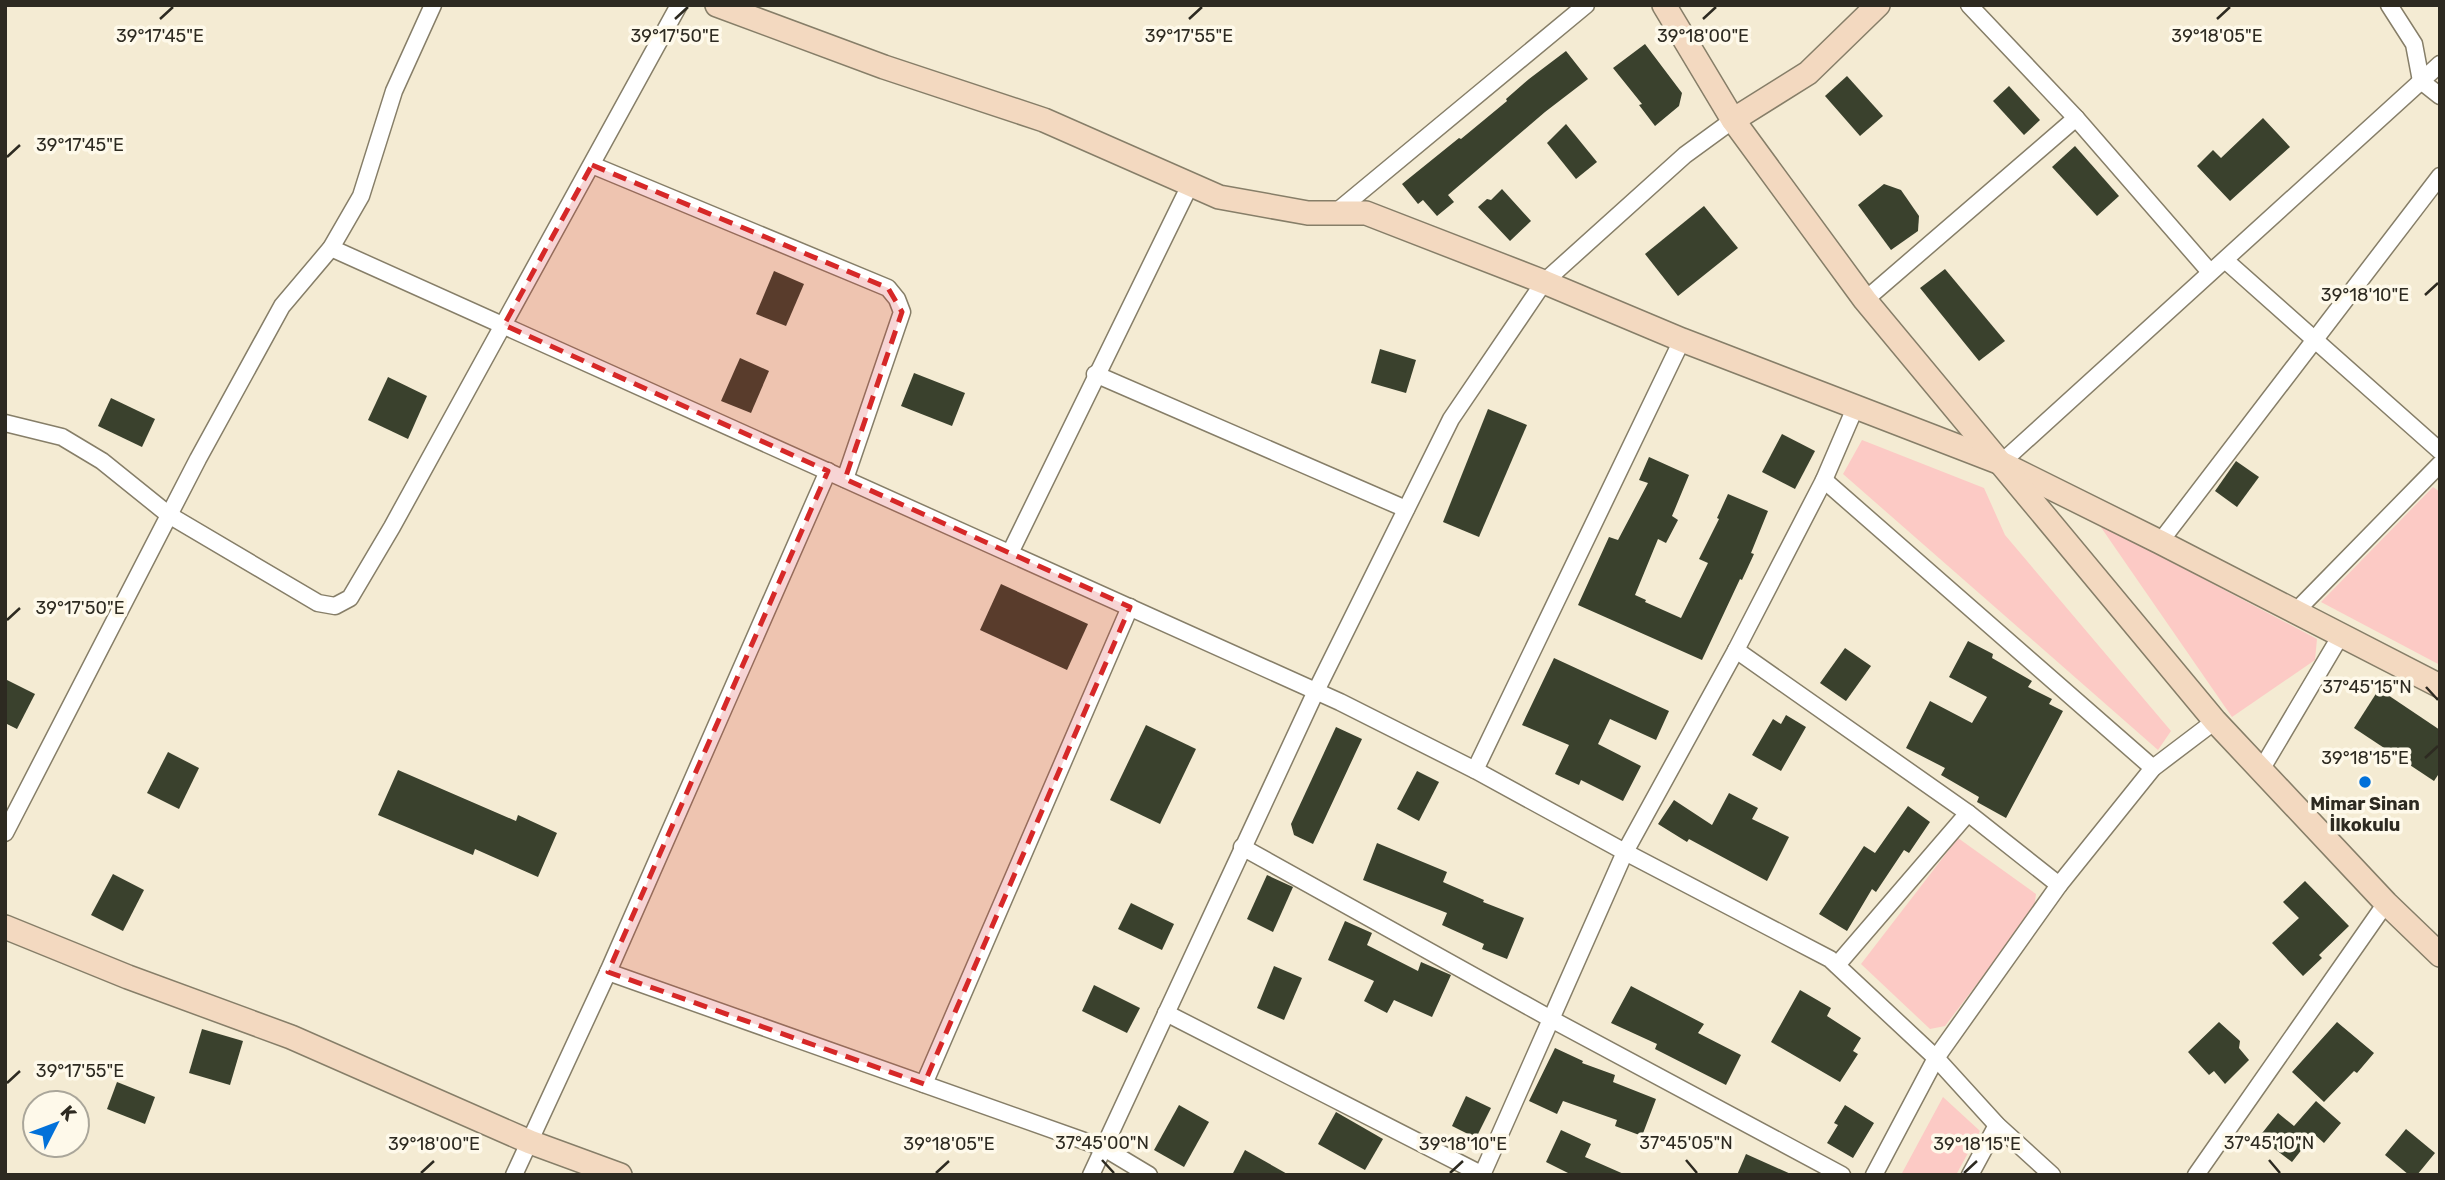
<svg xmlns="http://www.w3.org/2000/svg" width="2445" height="1180" font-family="Rubik,sans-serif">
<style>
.green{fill:#fccac5}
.building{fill:#3a412d}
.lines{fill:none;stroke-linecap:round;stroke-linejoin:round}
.street-casing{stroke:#867e68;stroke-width:19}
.secondary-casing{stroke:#867e68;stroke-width:26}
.street{stroke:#fff;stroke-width:16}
.secondary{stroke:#f3d9c0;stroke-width:23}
.marked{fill:#d62828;fill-opacity:0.2;stroke:#d62828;stroke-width:5;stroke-dasharray:14 9;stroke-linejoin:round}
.ticks{fill:none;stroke:#2d2a21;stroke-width:2.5}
.poi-dot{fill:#0271d9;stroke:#fef9ea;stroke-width:2.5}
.labels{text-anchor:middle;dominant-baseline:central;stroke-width:7;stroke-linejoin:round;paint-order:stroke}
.poi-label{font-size:18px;font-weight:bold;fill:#2d2a21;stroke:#fef9ea}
.ticks-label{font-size:18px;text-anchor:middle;fill:#2d2a21;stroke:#fef9ea;stroke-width:7;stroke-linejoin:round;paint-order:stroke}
</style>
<rect width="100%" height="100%" fill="#f4ebd3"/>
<g class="green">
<path d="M1862 440 1984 488 2005 535 2171 731 2158 750 1843 474Z"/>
<path d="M2433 487 2440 492V665L2321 602Z"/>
<path d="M2098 523 2317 639 2315 660 2232 717Z"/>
<path d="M1958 838 2036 894 2034 909 1945 1026 1930 1029 1861 964Z"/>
<path d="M1943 1097 1980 1131 1956 1175H1901Z"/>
</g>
<g class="building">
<path d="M1645 44 1682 93 1679 106 1655 126 1639 105 1642 104 1613 68Z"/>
<path d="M1566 51 1588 79 1545 112 1448 195 1454 202 1437 216 1423 200 1418 204 1402 184 1459 138 1461 139 1507 101 1506 99 1529 79Z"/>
<path d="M1847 76 1883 116 1860 136 1825 96Z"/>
<path d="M2009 86 2040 120 2024 135 1993 101Z"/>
<path d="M2263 118 2290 147 2230 201 2197 166 2213 150 2221 158Z"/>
<path d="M1566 124 1597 162 1576 179 1547 143Z"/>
<path d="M2075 146 2119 196 2097 216 2052 167Z"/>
<path d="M1884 184 1901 190 1919 216 1918 231 1891 250 1858 205Z"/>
<path d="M1502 189 1531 221 1510 241 1478 207 1487 199 1491 200Z"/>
<path d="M1704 206 1738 248 1678 296 1645 254Z"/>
<path d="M1945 269 2005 341 1979 361 1920 288Z"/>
<path d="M774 271 804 284 786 326 756 314Z"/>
<path d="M1380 349 1416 360 1406 393 1371 383Z"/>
<path d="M740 358 769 371 751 413 721 401Z"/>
<path d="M914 373 965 393 952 426 901 406Z"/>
<path d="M388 377 427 396 408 439 368 420Z"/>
<path d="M111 398 155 419 142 447 98 426Z"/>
<path d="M1488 409 1527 425 1479 537 1443 522Z"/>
<path d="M1782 434 1815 451 1795 489 1762 472Z"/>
<path d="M1649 457 1689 475 1672 516 1678 520 1666 543 1658 539 1635 595 1646 600 1645 602 1681 618 1708 563 1699 559 1719 519 1717 518 1728 494 1768 511 1751 553 1754 554 1742 580 1740 579 1702 660 1578 605 1609 537 1618 540 1648 483 1639 480Z"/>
<path d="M2236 461 2259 477 2237 507 2215 491Z"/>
<path d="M1001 584 1088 624 1067 670 980 630Z"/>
<path d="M1968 641 1993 654 1992 658 2032 681 2028 687 2052 699 2049 704 2063 711 2006 818 1977 802 1979 797 1941 775 1945 768 1906 748 1930 701 1972 723 1987 697 1949 677Z"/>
<path d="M1845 648 1871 666 1846 701 1820 683Z"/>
<path d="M1554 658 1669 711 1656 740 1610 719 1598 744 1641 766 1623 801 1581 780 1579 785 1555 774 1569 745 1522 725Z"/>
<path d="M5 679 35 694 17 729 5 723Z"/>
<path d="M2379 689 2440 730V772L2434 781 2354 728Z"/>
<path d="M1786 715 1806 727 1781 771 1752 755 1773 719 1781 724Z"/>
<path d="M1146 725 1196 749 1160 824 1110 800Z"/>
<path d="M1336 727 1362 739 1313 844 1294 835 1291 824Z"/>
<path d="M168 752 199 768 179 809 147 793Z"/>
<path d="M398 770 516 821 518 815 557 833 538 877 475 849 473 855 378 815Z"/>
<path d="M1417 771 1439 782 1419 821 1397 809Z"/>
<path d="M1729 793 1758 808 1752 819 1789 837 1767 881 1689 839 1687 842 1658 824 1674 800 1712 825Z"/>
<path d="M1908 806 1930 822 1909 853 1904 850 1876 892 1872 889 1847 931 1819 914 1864 846 1875 853Z"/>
<path d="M1377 843 1447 872 1443 882 1484 900 1483 902 1524 918 1507 959 1482 949 1484 944 1442 925 1447 913 1363 880Z"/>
<path d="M113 874 144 890 123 931 91 915Z"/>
<path d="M1267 875 1293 887 1273 932 1247 919Z"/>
<path d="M2305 881 2349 926 2319 955 2322 958 2303 976 2272 943 2299 918 2283 902Z"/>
<path d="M1131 903 1174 924 1162 950 1118 929Z"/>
<path d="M1345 921 1372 933 1367 945 1418 971 1421 962 1451 975 1432 1017 1394 1000 1387 1013 1364 1001 1374 981 1328 960Z"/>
<path d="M1274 966 1302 978 1284 1020 1257 1008Z"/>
<path d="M1094 985 1140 1008 1127 1033 1082 1011Z"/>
<path d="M1631 986 1704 1024 1698 1033 1741 1055 1726 1085 1655 1049 1657 1044 1611 1023Z"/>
<path d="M1800 990 1831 1008 1827 1016 1861 1038 1853 1051 1858 1054 1840 1082 1771 1042Z"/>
<path d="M2219 1022 2240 1041 2239 1048 2249 1060 2225 1084 2214 1071 2209 1075 2188 1052Z"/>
<path d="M2337 1022 2374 1053 2357 1073 2354 1071 2324 1102 2292 1072Z"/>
<path d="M202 1029 243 1041 230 1085 189 1073Z"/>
<path d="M1555 1048 1583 1061 1582 1063 1615 1075 1613 1082 1656 1099 1642 1136 1615 1126 1617 1120 1563 1101 1557 1114 1529 1101Z"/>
<path d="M117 1082 155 1097 145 1124 107 1109Z"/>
<path d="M1466 1096 1491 1108 1476 1138 1452 1126Z"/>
<path d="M2316 1101 2341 1123 2324 1143 2314 1134 2292 1162 2259 1137 2278 1113 2294 1126Z"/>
<path d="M1179 1105 1209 1122 1184 1167 1154 1150Z"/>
<path d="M1845 1105 1874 1123 1853 1158 1827 1143 1838 1125 1834 1123Z"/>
<path d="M1336 1112 1383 1139 1365 1170 1318 1144Z"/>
<path d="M2406 1129 2435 1153 2417 1175H2409L2385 1155Z"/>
<path d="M1561 1130 1591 1144 1585 1157 1626 1175H1572L1546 1162Z"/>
<path d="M1245 1150 1289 1175H1232Z"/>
<path d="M1746 1154 1793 1175H1737Z"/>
</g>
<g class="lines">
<g class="street-casing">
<g id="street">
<path d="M1969 5 2076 118 2210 272"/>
<path d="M2389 5 2414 44 2421 81 2440 96"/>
<path d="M592 165 888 288 897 299 902 312 845 479"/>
<path d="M1335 213 1586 5"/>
<path d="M331 248 1340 702 1475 770 1625 852 1830 959 1936 1058 1997 1125 2052 1175"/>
<path d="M2225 260 2440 451"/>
<path d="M1865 300 2076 118"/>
<path d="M1095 374 1406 509"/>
<path d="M5 423 62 437 102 461 169 515 318 603 335 606 350 598 392 527 679 5"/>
<path d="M2001 463 2440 64"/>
<path d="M1824 480 2153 768"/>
<path d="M2160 542 2440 176"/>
<path d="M1010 553 1190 185"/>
<path d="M2296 611 2440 464"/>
<path d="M1736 650 1968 813 2059 885"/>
<path d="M1475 770 1682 340"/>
<path d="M2261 770 2341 635"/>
<path d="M5 833 198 459 282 306 331 248 361 196 394 91 433 5"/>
<path d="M1242 847 1551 1019 1842 1175"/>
<path d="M1837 965 1968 813"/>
<path d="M608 972 1104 1148 1149 1175"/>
<path d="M1166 1013 1483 1175"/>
<path d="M924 1084 1130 607"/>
<path d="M514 1175 608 972 828 471"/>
<path d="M1091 1175 1316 691 1451 419 1544 282 1685 155 1733 120"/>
<path d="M1482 1175 1625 852 1736 650 1824 480 1855 408"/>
<path d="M1874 1175 1936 1058 2059 885 2153 768 2215 721"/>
<path d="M1970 1175 1997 1125"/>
<path d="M2196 1175 2386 903"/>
</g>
</g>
<g class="secondary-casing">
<g id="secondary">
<path d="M717 5 884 67 1044 120 1219 197 1308 213H1366L1544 282 1682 340 2001 463 2160 542 2440 686"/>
<path d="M1664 5 1733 120 1865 300 2215 721 2386 903 2440 955"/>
<path d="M1733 120 1808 73 1878 5"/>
<path d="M5 927 128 977 291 1037 530 1142 620 1175"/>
</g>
</g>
<use href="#street" class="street"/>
<use href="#secondary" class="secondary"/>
</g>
<path class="marked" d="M592 165 888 288 902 312 845 479 1130 607 924 1084 608 972 828 471 504 325Z"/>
<path class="ticks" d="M160 19 173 7M675 19 688 7M1189 19 1202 7M1703 19 1716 7M2217 19 2230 7M7 157 20 145M2425 295 2438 283M7 620 20 608M2426 687 2438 700M2425 758 2438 746M7 1083 20 1071M1102 1160 1114 1173M1686 1160 1697 1173M2269 1160 2280 1173M421 1173 434 1161M936 1173 949 1161M1450 1173 1463 1161M1964 1173 1977 1161"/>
<circle class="poi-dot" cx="2365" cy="782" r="7"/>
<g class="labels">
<g class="poi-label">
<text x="2365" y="804">Mimar Sinan<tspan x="2365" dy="21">İlkokulu</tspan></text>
</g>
</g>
<g class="ticks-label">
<text x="2217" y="42">39°18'05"E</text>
<text x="160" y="42">39°17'45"E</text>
<text x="675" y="42">39°17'50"E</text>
<text x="1189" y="42">39°17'55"E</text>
<text x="1703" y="42">39°18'00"E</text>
<text x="80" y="151">39°17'45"E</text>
<text x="2365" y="301">39°18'10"E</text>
<text x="80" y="614">39°17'50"E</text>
<text x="2367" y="693">37°45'15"N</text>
<text x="2365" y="764">39°18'15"E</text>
<text x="80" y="1077">39°17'55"E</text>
<text x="1102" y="1149">37°45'00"N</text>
<text x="1686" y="1149">37°45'05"N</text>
<text x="2269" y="1149">37°45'10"N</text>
<text x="434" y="1150">39°18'00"E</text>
<text x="949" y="1150">39°18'05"E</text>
<text x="1463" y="1150">39°18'10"E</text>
<text x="1977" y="1150">39°18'15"E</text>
</g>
<rect width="2445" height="1180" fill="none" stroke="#2d2a21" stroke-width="14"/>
<g transform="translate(56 1124) rotate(48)"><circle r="33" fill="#fef9ea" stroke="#aaa69a" stroke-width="2"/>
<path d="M0-5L12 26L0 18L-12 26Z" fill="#0271d9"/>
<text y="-10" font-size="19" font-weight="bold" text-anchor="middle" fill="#2d2a21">K</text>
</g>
</svg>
